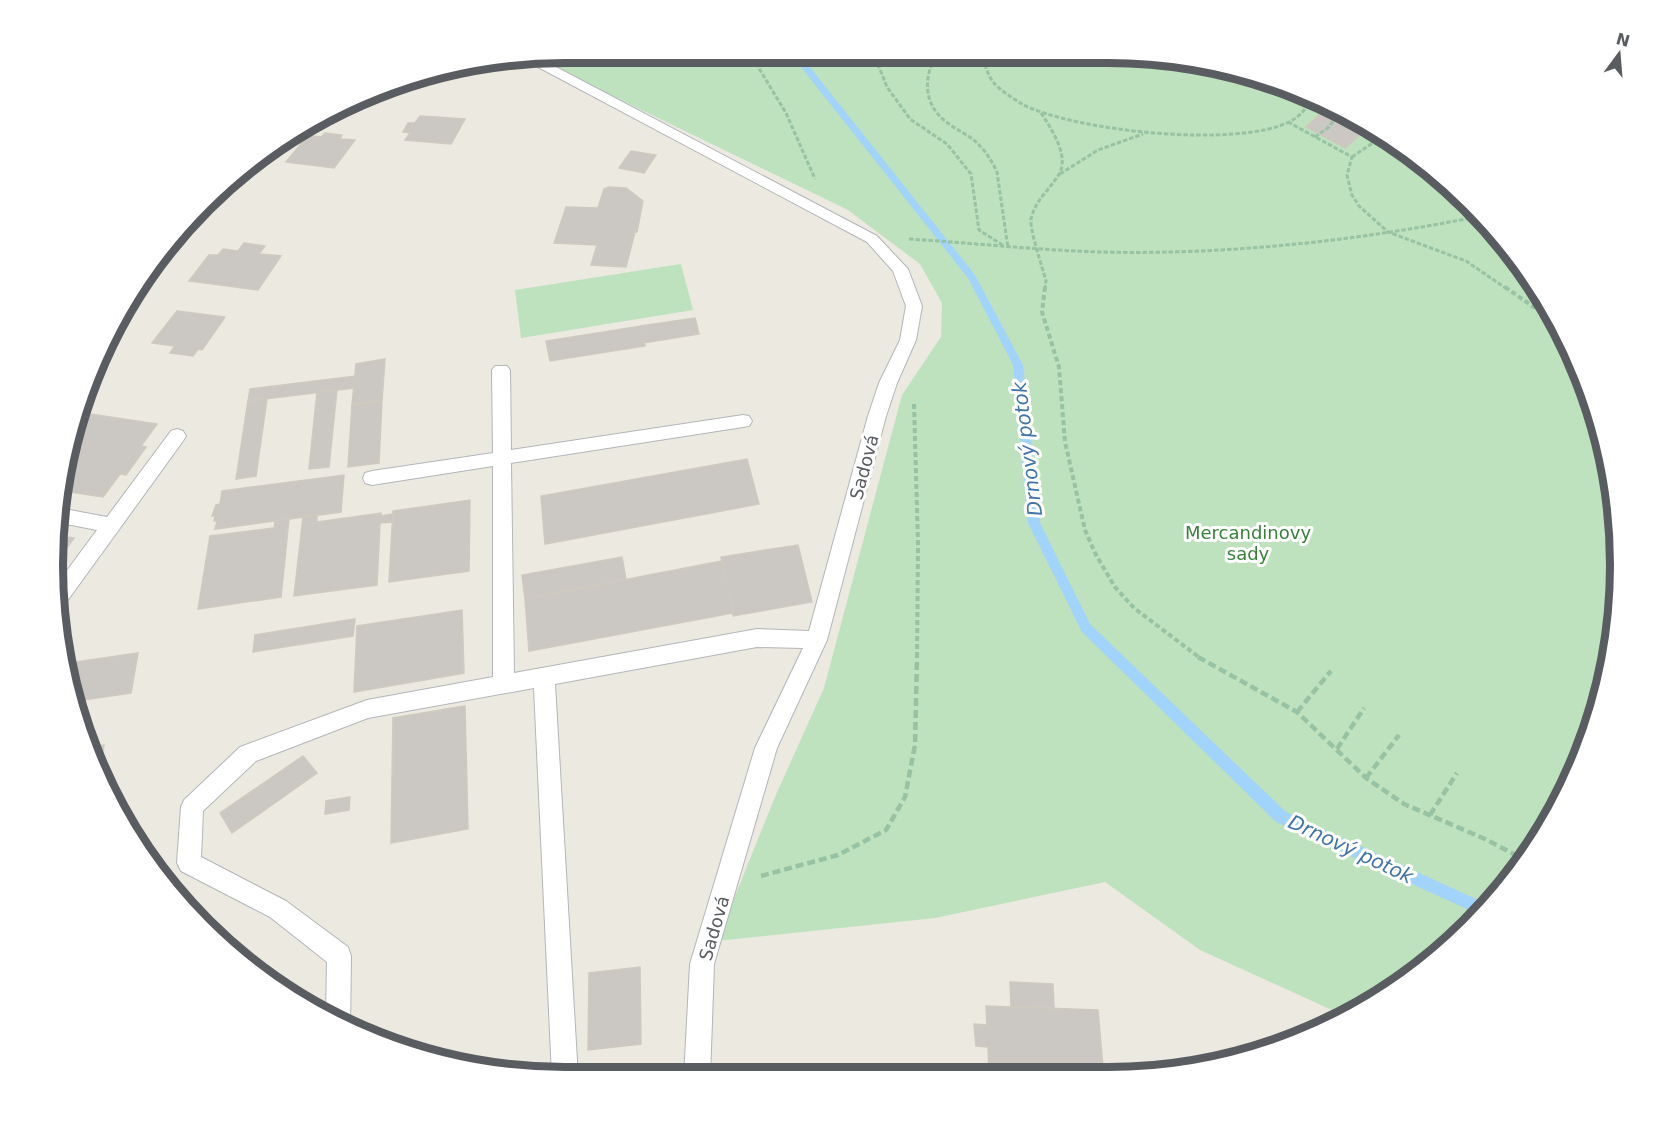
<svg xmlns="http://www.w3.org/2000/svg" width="1673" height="1130" font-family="'DejaVu Sans',sans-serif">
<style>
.green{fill:#bde2bd}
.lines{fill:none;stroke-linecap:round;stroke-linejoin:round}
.stream{fill:#a2d3fa;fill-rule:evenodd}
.building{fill:#cbc7c2;stroke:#cfcabf;stroke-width:1.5}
.lane-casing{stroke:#b3b6ba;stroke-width:2}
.path-far2{stroke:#97c2a3;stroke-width:3;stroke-dasharray:4.5 2;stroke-linecap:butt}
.path-far1{stroke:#97c2a3;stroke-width:4;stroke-dasharray:5 3;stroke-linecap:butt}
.path{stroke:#97c2a3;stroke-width:4.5;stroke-dasharray:8 4;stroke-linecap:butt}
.lane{fill:#fff;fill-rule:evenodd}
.labels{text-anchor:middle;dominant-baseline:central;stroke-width:6;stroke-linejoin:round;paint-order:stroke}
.street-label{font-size:18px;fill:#595c60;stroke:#fff}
.park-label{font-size:18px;fill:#38803c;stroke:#fff}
.water-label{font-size:20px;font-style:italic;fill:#4274aa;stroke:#fff}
.rim{fill:none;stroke:#595c60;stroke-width:8}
</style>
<rect width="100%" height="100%" fill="#ebe9e0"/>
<g class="green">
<path d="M565 52H1108L1208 62 1335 106 1470 202 1534 280 1581 369 1611 465 1620 565 1611 665 1582 761 1534 849 1471 927 1393 991 1345 1016 1200 950 1105 882 935 918 717 941 775 797 824 688 902 395 941 337 942 303 920 264 848 210 594 87 540 57Z"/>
<path d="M681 264 693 310 521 338 515 290Z"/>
</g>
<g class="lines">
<path class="stream" d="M789 52H798L975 275 1023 365 1040 523 1090 624 1286 812 1489 905 1480 915 1276 822 1082 632 1028 523 1013 365 968 278Z"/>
</g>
<g class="building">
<path d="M1327 103 1335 106 1367 129 1345 148 1306 127 1324 110Z"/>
<path d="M420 116 465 119 451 144 405 140 410 133 403 132 408 123H415Z"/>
<path d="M325 133 342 135 340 139 355 140 334 168 286 162 301 144 293 143 297 138 305 135 321 137Z"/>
<path d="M631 151 656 155 644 173 619 168Z"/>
<path d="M609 187 626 188 643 201 637 232H635L626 267 591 265 597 245 554 243 566 207 598 208 604 189Z"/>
<path d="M244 243 265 246 259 254 281 256 258 290 189 281 209 255H218L223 249 238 251Z"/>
<path d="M177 311 225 317 202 350 198 349 193 356 170 353 175 346 152 343Z"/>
<path d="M695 318 699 334 644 343 641 326Z"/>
<path d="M641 326 645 346 550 361 546 341Z"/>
<path d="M385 359 382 400 352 405 356 364Z"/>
<path d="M355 376 354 388 248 401 250 389Z"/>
<path d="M337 390 329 467 309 469 317 392Z"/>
<path d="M267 399 256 476 236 479 248 401Z"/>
<path d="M382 400 379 463 348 467 352 405Z"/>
<path d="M90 414 157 424 141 446 146 447 126 475 120 474 103 497 63 491 77 431Z"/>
<path d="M747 459 759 504 545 544 541 496Z"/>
<path d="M344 475 341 512 215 529 217 521H214L215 516H212L216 505 220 504 222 491Z"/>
<path d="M470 500 469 571 389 582 393 511Z"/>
<path d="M381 513V516L393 514 392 522 380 523 377 585 294 596 303 517 317 515V522Z"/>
<path d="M289 519 281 597 198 609 210 536 274 528 275 521Z"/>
<path d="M54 535 74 538 56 563Z"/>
<path d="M798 545 812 602 733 616 721 557Z"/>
<path d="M622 557 626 580 525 599 522 575Z"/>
<path d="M722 561 733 613 529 651 525 599Z"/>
<path d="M462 610 464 673 354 692 357 626Z"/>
<path d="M355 619 353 636 253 652 255 635Z"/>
<path d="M138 653 131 693 76 701 62 664Z"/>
<path d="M465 706 468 829 391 843 393 718Z"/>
<path d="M104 745 100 766 93 747Z"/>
<path d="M303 756 317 773 232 833 220 813Z"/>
<path d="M350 797 349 810 325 814 326 801Z"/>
<path d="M640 967 641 1044 588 1050 589 973Z"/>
<path d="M1010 982 1053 984 1054 1008 1011 1007Z"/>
<path d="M986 1006 1098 1010 1104 1078 989 1076 988 1047 976 1046 974 1024 987 1025Z"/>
</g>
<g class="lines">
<g class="lane-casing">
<g id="lane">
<path d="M537 57 877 236 908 269 922 306 916 340 897 383 886 416 827 640 777 748 714 964 710 1078H684L690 964 755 748 803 648 757 647 555 684 578 1078 552 1076 534 688 368 718 256 761 203 811 201 857 286 901 348 947 351 956 350 1029 338 1024 326 1016 327 962 270 917 181 871 177 863 181 807 184 800 240 747 367 700 493 677V466L372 485 365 483 363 478 365 473 372 471 493 453 492 370 495 366H507L510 370 511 450 743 415 749 416 752 421 749 426 743 427 511 463 514 673 757 629 809 631 868 416 879 383 900 340 906 306 893 271 867 242 523 59Z"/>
<path d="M177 429 183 431 186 436 183 441 65 604 59 606 57 584 97 530 56 522 59 508 107 517 171 431Z"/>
</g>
</g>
<g class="path-far2">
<path d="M749 52 786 113 815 179"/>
<path d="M873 52 887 87 910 119 947 144 971 174 979 230 1004 246"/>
<path d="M938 52C924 74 922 102 944 120 953 128 965 133 975 141 985 150 992 161 997 172L1008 248"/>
<path d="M981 52C984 61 987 74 993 82 999 89 1013 99 1022 104 1073 131 1239 149 1291 121 1300 116 1307 108 1312 98"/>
<path d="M596 61 607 54 605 52"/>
<path d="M1041 113C1051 128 1071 158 1058 176 1048 191 1035 201 1031 219 1029 228 1043 269 1046 281L1045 289"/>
<path d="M1288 122 1352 157 1347 175 1352 195 1359 206 1388 232 1466 261 1507 289"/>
<path d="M1315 137 1329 127 1341 110"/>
<path d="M1375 143 1390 145"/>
<path d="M1352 157 1380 138"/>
<path d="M1060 174 1098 150 1143 134"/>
<path d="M909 239C973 243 1036 250 1100 252 1228 255 1356 241 1481 216"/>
</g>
<g class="path-far1">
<path d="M1045 287 1042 312 1059 367 1065 442 1085 530 1096 555 1115 587 1134 608 1200 658"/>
<path d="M1505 287 1558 324"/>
<path d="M914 404 918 544 917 658"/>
</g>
<g class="path">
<path d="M1198 657 1297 712 1366 778 1404 804 1485 839 1525 860"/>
<path d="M1297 712 1331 671"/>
<path d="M1337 749 1364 708"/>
<path d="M1366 778 1399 735"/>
<path d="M1430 815 1457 773"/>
<path d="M761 876 838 855 886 830 905 797 915 745 917 657"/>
</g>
<use href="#lane" class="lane"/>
</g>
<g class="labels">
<g class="street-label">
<text transform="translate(864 467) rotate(-75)">Sadová</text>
<text transform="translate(714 928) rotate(-74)">Sadová</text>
</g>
<g class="park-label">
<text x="1248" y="532">Mercandinovy<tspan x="1248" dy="21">sady</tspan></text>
</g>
<g class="water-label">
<text transform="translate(1027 449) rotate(-97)">Drnový potok</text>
<text transform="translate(1351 849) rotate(25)">Drnový potok</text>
</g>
</g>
<path d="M0 0H1673V1130H0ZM565 63H1108A502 502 0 0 1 1610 565V565A502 502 0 0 1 1108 1067H565A502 502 0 0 1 63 565V565A502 502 0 0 1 565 63Z" fill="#fff" fill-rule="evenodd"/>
<path class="rim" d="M565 63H1108A502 502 0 0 1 1610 565V565A502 502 0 0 1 1108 1067H565A502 502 0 0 1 63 565V565A502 502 0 0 1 565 63Z"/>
<g transform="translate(1619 54) rotate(16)" stroke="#ffffff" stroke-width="4.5" paint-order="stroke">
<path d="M0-4.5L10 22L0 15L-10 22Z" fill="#595c60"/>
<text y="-9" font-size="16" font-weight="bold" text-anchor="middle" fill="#595c60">N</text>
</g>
</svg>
